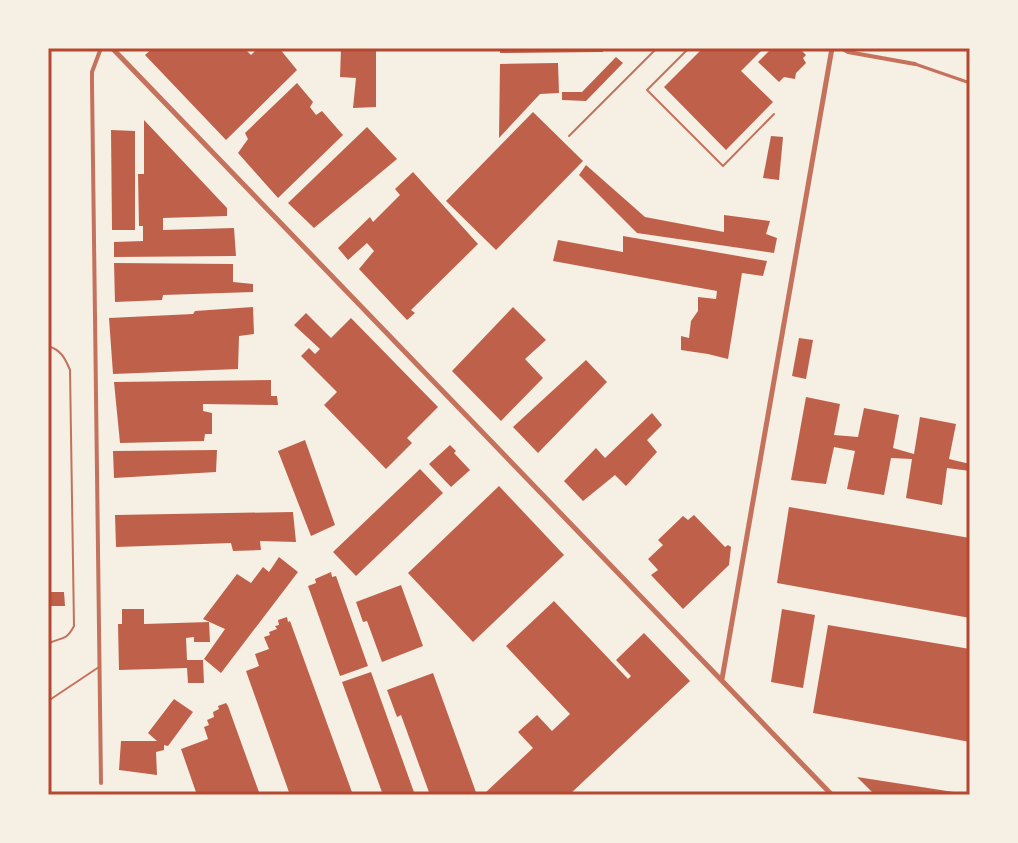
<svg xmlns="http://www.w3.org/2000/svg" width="1018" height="843" font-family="Lato,sans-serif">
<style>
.building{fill:#bf614a}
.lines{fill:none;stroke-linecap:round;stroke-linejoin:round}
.service{stroke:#c5725c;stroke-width:2}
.pedestrian{stroke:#c5725c;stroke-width:3}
.minor{stroke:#c5725c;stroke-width:4}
.tertiary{stroke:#c5725c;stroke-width:5}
.neatline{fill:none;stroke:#b5482f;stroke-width:3}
</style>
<rect width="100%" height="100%" fill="#f6efe4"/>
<g class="building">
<path d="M153 48H244L251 55 258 48H279L297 70 226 140 145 55Z"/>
<path d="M341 48H376V107L353 108 356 78 340 77Z"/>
<path d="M500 48H603V52L500 53Z"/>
<path d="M703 48H764L741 71 773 102 726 150 664 87Z"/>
<path d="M772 48H799L806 55 803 58 806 63 796 73 795 79 784 77 779 82 758 62Z"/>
<path d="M616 57 623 63 586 101 562 100V92H582Z"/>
<path d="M558 63 559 93 540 94 499 138 500 64Z"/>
<path d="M297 83 313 102 310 107 316 115 322 111 343 135 278 198 238 153 248 139 245 133Z"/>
<path d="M533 112 583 161 496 250 446 201Z"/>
<path d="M144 120 227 208V216L163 218V230L234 228 236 256 114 257V242L143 241V226H139L138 174H144Z"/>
<path d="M367 127 397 159 314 228 288 203Z"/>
<path d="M111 130 135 131V230H112Z"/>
<path d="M771 136 783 137 779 180 763 178Z"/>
<path d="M586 165 645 217 724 232V215L770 221 766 234 777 238 774 253 637 233 579 175Z"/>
<path d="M413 172 478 244 411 310 415 313 407 320 359 269 374 251 367 243 348 260 338 248 370 217 373 222 400 195 395 189Z"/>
<path d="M623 236 767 261 763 276 742 273 728 359 708 354 681 350V336L689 338 691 321 698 311V297L716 299 717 291 553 261 558 240 623 252Z"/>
<path d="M114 263 233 264V282L253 284V292L163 295 162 300 115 302Z"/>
<path d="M253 307 254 334 239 336 238 369 113 374 109 318 193 314 195 311Z"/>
<path d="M513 307 546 340 525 359 543 378 501 421 452 371Z"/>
<path d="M306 313 331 338 351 318 438 407 407 438 412 443 386 469 324 405 337 392 301 356 309 348 315 354 320 349 294 325Z"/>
<path d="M799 338 813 340 806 379 792 376Z"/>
<path d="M586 360 607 382 538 453 513 427Z"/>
<path d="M271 380V396H277L278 405 203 404V411L212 413V434H205L204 441 120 443 114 382Z"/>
<path d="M806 397 840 404 834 435 858 437 864 408 899 415 893 448 914 454 920 417 956 424 949 459 970 464V471L947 468 942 505 906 498 912 459 891 458 884 495 847 489 855 451 834 447 826 484 791 480Z"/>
<path d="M652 413 662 425 647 440 657 452 626 486 615 475 583 501 564 481 596 448 605 458Z"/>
<path d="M305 440 335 525 311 536 278 451Z"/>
<path d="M450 445 456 451 454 453 470 470 451 487 429 464Z"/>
<path d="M217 450 216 472 114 478 113 451Z"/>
<path d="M420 469 443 493 356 576 333 552Z"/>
<path d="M499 486 564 555 473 642 408 573Z"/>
<path d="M789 507 970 538V618L777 583Z"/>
<path d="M293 512 296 542 260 541 261 550 233 551 231 543 116 547 115 515Z"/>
<path d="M694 515 725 547 728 545 731 547 729 565 683 609 651 575 658 570 648 559 663 545 658 540 683 516 688 520Z"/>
<path d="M279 557 298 572 221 673 204 659 225 629 203 619 237 574 251 583 263 567 269 572Z"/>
<path d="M331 572 332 577 336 576 368 666 340 676 308 586 316 583 315 579Z"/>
<path d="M401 585 423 646 382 662 367 621 363 622 356 602Z"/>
<path d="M48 592H64L65 606H48Z"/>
<path d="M554 601 628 679 631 676 616 660 644 633 690 681 569 795H487L485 793 533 748 518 732 537 715 552 731 570 714 506 646Z"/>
<path d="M122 609H144V624L209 622 210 642H194V637L186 638 187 660H203L204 683H188L187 668 119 670 118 624H122Z"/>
<path d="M782 609 815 615 803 688 771 682Z"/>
<path d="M287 617 288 622 290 621 353 795H290L246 671 259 666 255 654 269 649 264 637 270 635 269 632 277 629 275 626 279 625 278 620Z"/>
<path d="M828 625 970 649V742L813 713Z"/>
<path d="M371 672 415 795H383L342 682Z"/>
<path d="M433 673 477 795H430L401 715 397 717 387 690Z"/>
<path d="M174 699 193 712 168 746 164 745V750L156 752 157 775 119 770 121 741H157L148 733Z"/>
<path d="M226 703 228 706 260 795H197L181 749 208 739 204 727 209 725 207 720 214 717 213 712 219 709 218 706Z"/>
<path d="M857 777 960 793V795H875Z"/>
</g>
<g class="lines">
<g class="service">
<path d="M689 48 647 90 723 166 774 114"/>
<path d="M569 136 657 48"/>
<path d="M48 346C61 350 65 358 70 370L74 626C65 643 61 636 48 644"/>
<path d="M48 701 99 667"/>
</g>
<path class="pedestrian" d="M915 64 970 83"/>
<g class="minor">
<path d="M841 48 848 52 915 64"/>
<path d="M101 783 92 84V72L101 48"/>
</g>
<g class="tertiary">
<path d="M112 48 832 795"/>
<path d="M722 679 832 48"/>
</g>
</g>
<rect width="1018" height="843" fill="none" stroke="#f6efe4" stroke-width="100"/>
<rect x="50" y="50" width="918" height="743" class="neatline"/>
</svg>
